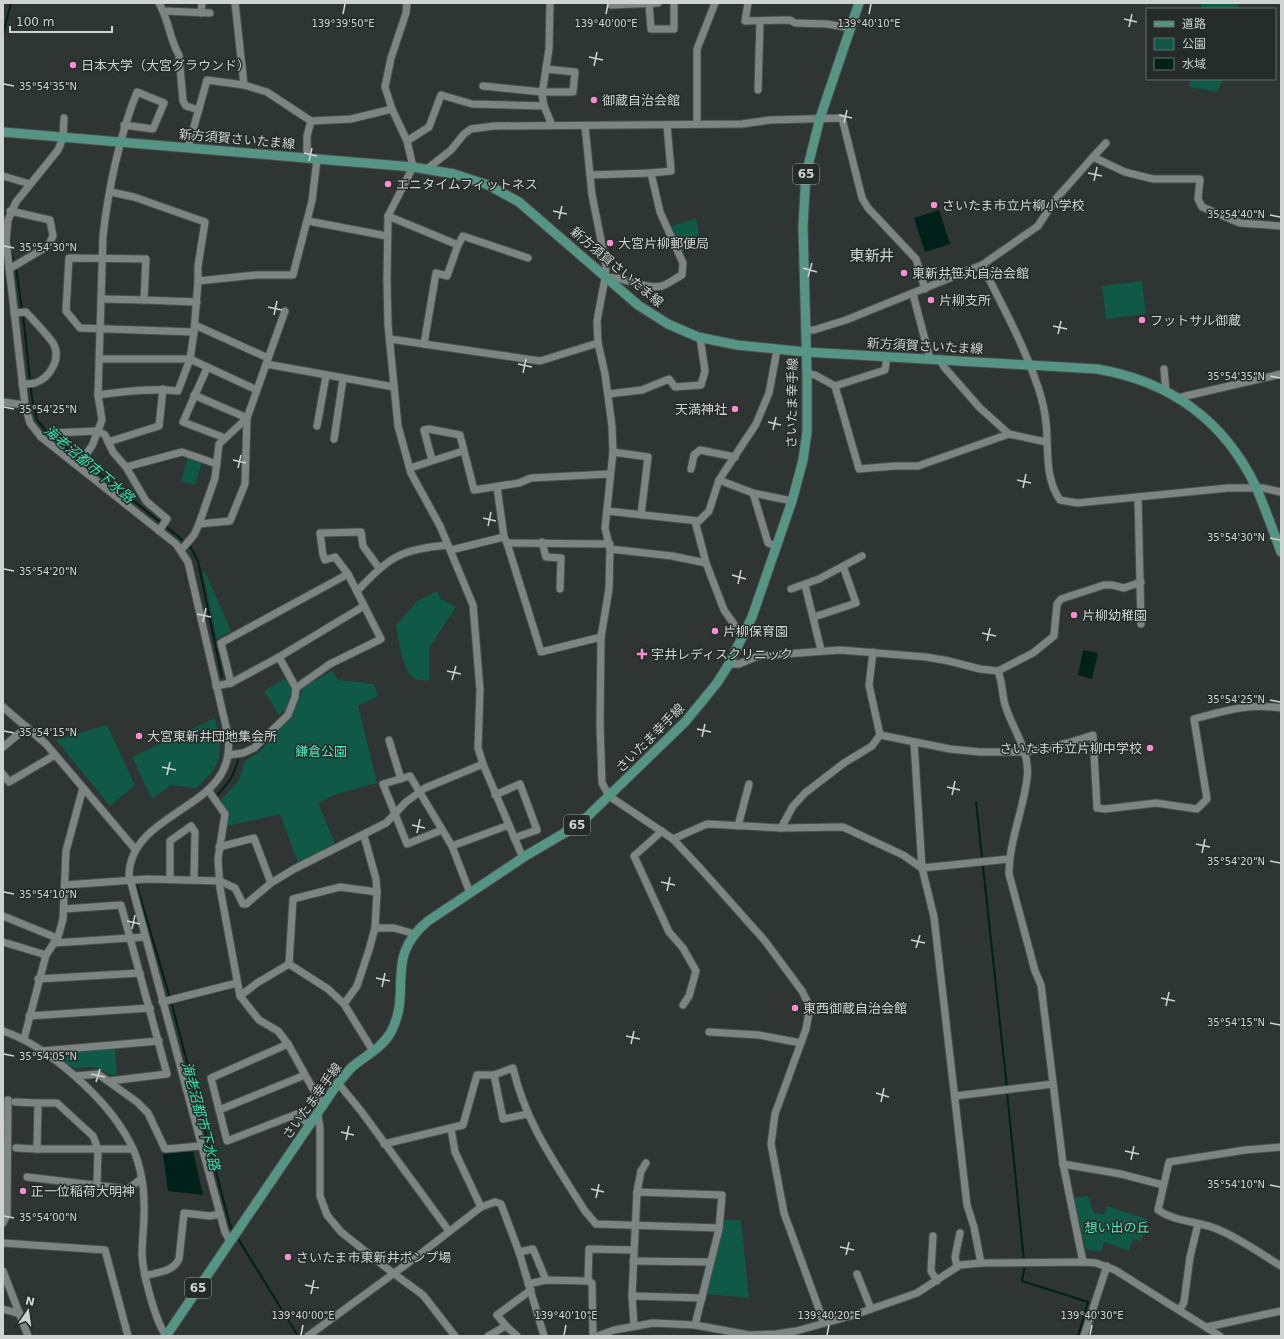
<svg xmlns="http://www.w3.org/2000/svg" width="1284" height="1339" font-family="'DejaVu Sans','Noto Sans JP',sans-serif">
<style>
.green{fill:#0f5946}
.water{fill:#002117}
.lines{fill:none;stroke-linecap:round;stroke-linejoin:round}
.stream{stroke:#002117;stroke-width:2}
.minor-casing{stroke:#4a504e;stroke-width:9}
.major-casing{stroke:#4a504e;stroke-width:11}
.minor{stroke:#7c8581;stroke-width:7}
.major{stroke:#569582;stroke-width:9}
.ticks{fill:none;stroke:#cfd4d2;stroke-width:1.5}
.poi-dot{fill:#f690d0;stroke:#242b28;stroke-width:1.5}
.labels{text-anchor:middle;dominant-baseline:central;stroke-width:3;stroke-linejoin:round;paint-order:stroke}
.shield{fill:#242b28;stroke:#9ca19f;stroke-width:1}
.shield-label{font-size:12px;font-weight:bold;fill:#cfd4d2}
.poi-label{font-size:13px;fill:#cfd4d2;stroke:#242b28;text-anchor:start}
.street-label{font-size:13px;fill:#cfd4d2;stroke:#242b28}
.park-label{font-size:13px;fill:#4eebc0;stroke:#242b28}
.water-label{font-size:14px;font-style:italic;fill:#38dcb1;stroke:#242b28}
.quarter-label{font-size:15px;fill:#cfd4d2;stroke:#242b28}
.ticks-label{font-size:10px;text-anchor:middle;fill:#cfd4d2;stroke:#242b28;stroke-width:3;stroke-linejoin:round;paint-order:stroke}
</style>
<rect width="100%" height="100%" fill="#2e3532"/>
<g class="green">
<path d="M1202 3H1239L1238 9H1201Z"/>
<path d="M1190 79H1223L1217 92 1189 87Z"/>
<path d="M696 218 701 245 679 252 669 227Z"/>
<path d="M1142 281 1146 314 1106 319 1102 286Z"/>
<path d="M188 457 202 462 195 485 181 481Z"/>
<path d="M205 571 231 631 217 639 203 572Z"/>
<path d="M437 591 441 599 456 607 429 648V681C425 680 418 681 414 678 403 673 398 637 396 625L417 601Z"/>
<path d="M332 671 338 680 374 684 378 696 358 706 377 783 337 794 318 803 336 846 298 863 280 814 227 826V812L221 800 239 780 245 761 261 750 294 713 303 687Z"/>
<path d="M286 678 293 688 286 709 279 715 264 691Z"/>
<path d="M215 718C223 753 224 764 196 788L171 785 152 799 132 757Z"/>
<path d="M107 725 135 785 110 806 56 740Z"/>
<path d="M115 1047 117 1076C106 1075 106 1070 97 1068 85 1064 79 1073 66 1064L65 1050Z"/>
<path d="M1088 1196 1093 1212 1104 1215 1107 1206 1147 1219 1141 1241 1133 1239 1129 1251 1104 1242 1101 1252 1086 1249 1074 1198Z"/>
<path d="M723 1220H741L749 1298 706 1294Z"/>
</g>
<g class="water">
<path d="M939 210 950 244 925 252 914 218Z"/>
<path d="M1083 650 1098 653 1092 679 1078 675Z"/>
<path d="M193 1151 203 1195 168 1191 163 1154Z"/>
</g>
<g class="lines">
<g class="stream">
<path d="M3 34 11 3"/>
<path d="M10 248 14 263"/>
<path d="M16 267 22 311"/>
<path d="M23 315 32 398 37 420 48 433"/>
<path d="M52 436 179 537 191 548 198 561 222 677"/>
<path d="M216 796C227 786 235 775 238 760"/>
<path d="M976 802 1007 1088"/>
<path d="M136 883 172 1005 230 1225 234 1232"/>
<path d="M1007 1092 1024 1261"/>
<path d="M237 1237 298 1336"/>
<path d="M1025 1265 1022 1281 1088 1302 1078 1336"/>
</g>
<g class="minor-casing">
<g id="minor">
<path d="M159 3C169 20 170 41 179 55L183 101 186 106 199 110"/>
<path d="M235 3 244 85 267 92 311 121 351 119 392 109"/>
<path d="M407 3 406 13 391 58 385 87 392 109 407 141 413 167 388 216 387 280 388 325 398 426 411 473 440 526 473 605 480 690 478 748 483 764 523 858"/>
<path d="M550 3 549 49 542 94 544 106 552 125"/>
<path d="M611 3V5L658 3"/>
<path d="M649 3 651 29H674V3"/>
<path d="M748 3 745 21 790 20 795 23 827 24 851 28"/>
<path d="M164 11 210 13"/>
<path d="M201 13 202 3"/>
<path d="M483 86 542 92H573L575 72 546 69"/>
<path d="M758 90 760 21"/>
<path d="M64 118 63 138 58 150 16 202 8 220 6 241 25 405 30 423 41 437 176 544 188 562 227 731C244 810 131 807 129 875L220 1214 225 1232 230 1241"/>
<path d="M697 124V49L715 3"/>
<path d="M585 126 592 195 606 265 605 278 597 321 598 343 605 374 612 426 613 452 605 528 610 549 609 589 601 637 600 724 602 783 609 796 673 839 701 869 765 941 802 991 810 1007 806 1029 775 1114 771 1144 784 1213 824 1323"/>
<path d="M407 141 429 127 441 95 472 104 544 106"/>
<path d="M188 148 207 80 244 85"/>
<path d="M1093 157 1106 143"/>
<path d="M307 158V136L311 121"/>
<path d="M427 169 451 150 464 134 471 129 494 126 742 124 770 120 842 118 862 198 868 208 916 259 925 289"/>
<path d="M590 175 651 173"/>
<path d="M3 176 30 184"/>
<path d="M111 192 134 197 205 222 198 266V281"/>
<path d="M388 216 458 245 447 276 436 273 424 344"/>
<path d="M308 221 387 236"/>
<path d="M458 245 463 236 528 258"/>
<path d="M982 265C1002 305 1024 345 1038 387 1042 399 1045 411 1046 423 1049 449 1044 477 1060 500L1077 503 1228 488H1263L1281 492"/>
<path d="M9 269 48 246 53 236 50 220 10 211"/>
<path d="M605 278C624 275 643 290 662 286 668 284 676 278 682 275L683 263 660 212 651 173 671 171 667 125"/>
<path d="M913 294 930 359"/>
<path d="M102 299 144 300"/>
<path d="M14 313 26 312C35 322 45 332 53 343 62 358 50 378 35 383 31 384 26 384 22 384"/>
<path d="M195 325 268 358"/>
<path d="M806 330H814L846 320 982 265 1038 226 1054 201 1093 157 1125 172 1153 179H1200L1198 199 1202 207 1240 223 1281 226"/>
<path d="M194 332 80 328 66 311 69 258 146 259 144 300 197 302"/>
<path d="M390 339 540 361 598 343"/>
<path d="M100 359H190L257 390"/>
<path d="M940 359 944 367 980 408 1009 434 1046 442"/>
<path d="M266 364 394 387"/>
<path d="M207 368 183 422 225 438"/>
<path d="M1164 369 1166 391"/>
<path d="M807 374 815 375 835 386 859 469 895 466H918L1009 434"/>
<path d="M835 386 885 370 887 357"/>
<path d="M608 394 642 390 669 379 675 387 701 385 705 371 700 337"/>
<path d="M98 395C125 391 151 388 178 391L190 359 194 332 198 281 256 275H293L312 201 317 159"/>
<path d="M194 395 247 418 245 484 230 521 199 524"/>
<path d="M1177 398 1281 374"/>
<path d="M3 402 25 405"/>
<path d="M317 426 326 376"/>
<path d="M51 433 98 431 105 435 113 452 126 467 182 452 217 464"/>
<path d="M334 439 343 379"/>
<path d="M108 442 159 426 163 389"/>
<path d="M613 452 648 457 641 515"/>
<path d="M432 460 424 430 429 429 460 435 474 490 519 483 531 478 610 474"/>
<path d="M78 465 92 446 102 420 98 395 103 236C108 190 120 134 137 92L164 103 153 129 124 125"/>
<path d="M126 467 146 501 167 519 159 531"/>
<path d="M410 468 463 451"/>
<path d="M691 469 694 455 700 450 735 457"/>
<path d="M719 480 753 493 792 501"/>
<path d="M497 487 504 537 507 543 541 652 601 637"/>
<path d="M753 493 768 543 776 546"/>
<path d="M1138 497 1141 624"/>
<path d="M607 511 699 521 709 511 719 480 756 424 769 393 777 350"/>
<path d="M695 521 706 563 724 610 743 637"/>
<path d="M542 542 546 557 561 558 560 589"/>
<path d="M507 543 610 544"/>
<path d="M610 549 672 556 706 563"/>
<path d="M181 550 194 535 199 524 215 478 219 444 247 418 285 311"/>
<path d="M451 550 504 537"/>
<path d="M348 574 335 557 325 560 323 555 320 533 361 532 363 546 379 568"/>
<path d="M805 585 821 650"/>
<path d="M791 589 819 579 862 556"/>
<path d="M357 591C391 556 399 550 448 545"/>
<path d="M814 617 856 603 843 566"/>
<path d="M873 652 869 685 880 735"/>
<path d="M729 664H739L758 656 840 650 926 657 949 661 980 669 998 671 1033 653 1054 636 1057 604 1061 599 1104 585H1112L1124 588 1141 582"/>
<path d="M998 671C1002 681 1002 690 1004 701 1010 727 1031 749 1027 779 1023 811 1009 841 1009 874L1035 971 1041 985 1063 1164 1083 1262"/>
<path d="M231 683 279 657 364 606"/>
<path d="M216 686 231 683 221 643 348 574 381 639 330 664 296 688"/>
<path d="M3 707 46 744 135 849"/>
<path d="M880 735 950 749 980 752H1025L1068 743 1093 735 1097 808 1105 809 1156 803 1197 809 1207 799 1194 719C1225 711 1247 703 1281 708"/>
<path d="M389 740 401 779"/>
<path d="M914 742 922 868 934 917 967 1205 974 1227 981 1263"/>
<path d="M3 747 27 727"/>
<path d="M229 755 243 753 254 748 288 715 295 697 296 688 279 657"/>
<path d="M3 774 9 782 55 755"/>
<path d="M208 790 225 814 218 859 220 888 240 996 259 1020 278 1031 288 1044 323 1107"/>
<path d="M495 795 520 784 537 830 514 838"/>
<path d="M738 826 749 784"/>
<path d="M781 828 793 806 805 793 844 763 872 746 880 735"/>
<path d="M442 830 407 844 383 784 410 776 452 846 470 893"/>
<path d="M662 831 634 856 669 932 683 948 696 971 689 996 683 1005"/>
<path d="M364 836 376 879 377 892"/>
<path d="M673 839 707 824 781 828 843 827 903 855 922 868 1009 859"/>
<path d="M452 846 509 825"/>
<path d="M219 847 254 838 271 883"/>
<path d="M170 879V841L191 826 195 832 194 879"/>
<path d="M65 885 147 879 220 881 235 888 243 904H246L271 883 294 869 386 823 406 802 425 788 483 764"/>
<path d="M64 909 121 905 167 1074 109 1081"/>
<path d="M3 916 57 938"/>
<path d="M375 928H394L415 934"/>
<path d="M3 942 46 955"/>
<path d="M54 943 145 937"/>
<path d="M38 979 140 973"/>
<path d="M240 996 257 983 289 964"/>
<path d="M162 1002 237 983"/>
<path d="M344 1004 357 986 369 950 375 928 377 892 340 887 293 899 289 964 328 989 344 1004 373 1051"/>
<path d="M29 1016 150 1008"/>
<path d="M3 1031C48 1046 107 1099 129 1141 139 1158 144 1183 144 1203 145 1220 142 1237 142 1255 143 1274 155 1320 166 1336"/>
<path d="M709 1032 759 1035 801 1043"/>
<path d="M24 1039 46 955 58 937 63 919 66 851 83 788"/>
<path d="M288 1044 211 1078 227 1141 297 1114 310 1125"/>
<path d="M42 1051 159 1041"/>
<path d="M494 1075 503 1119 528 1114"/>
<path d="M76 1076 98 1074 137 1102 148 1113 165 1149 201 1146"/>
<path d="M338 1083 361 1111 449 1231"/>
<path d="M955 1096 1053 1084"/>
<path d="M15 1102 38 1103 37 1149 16 1148"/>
<path d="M38 1103H57L93 1136 98 1149 97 1186"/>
<path d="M219 1110 305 1075"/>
<path d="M318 1115 320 1128V1196L327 1215 341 1232 393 1273 423 1295 455 1336"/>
<path d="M451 1129 455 1152 481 1207"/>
<path d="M384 1144 463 1125 477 1075H494L513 1068C526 1124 555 1163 585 1211L596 1224 719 1228"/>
<path d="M1281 1147 1245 1150 1169 1162 1158 1210C1175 1222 1198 1221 1217 1229 1239 1238 1260 1253 1281 1266"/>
<path d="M37 1149H132"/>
<path d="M1063 1164 1121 1174 1163 1185"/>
<path d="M27 1177 128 1189 141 1179"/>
<path d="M637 1192 641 1171 646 1163"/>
<path d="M3 1223 7 1215 8 1100"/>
<path d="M933 1236 931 1271 937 1281"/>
<path d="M3 1243 105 1250 128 1336"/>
<path d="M519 1252 533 1249 546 1280"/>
<path d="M633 1261 710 1262"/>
<path d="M957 1267 955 1257 960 1233"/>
<path d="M3 1271 28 1336"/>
<path d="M857 1274 871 1309"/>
<path d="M145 1276C158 1272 173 1272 179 1259L184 1213 210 1216 220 1214"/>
<path d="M588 1281 589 1249 633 1250"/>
<path d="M528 1284 546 1280 588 1281 592 1283 593 1336"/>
<path d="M632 1296 702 1298"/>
<path d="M3 1309 20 1314"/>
<path d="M1180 1310 1184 1302 1190 1257 1198 1224"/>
<path d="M634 1325 632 1296 637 1192 722 1195 719 1229 695 1325"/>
<path d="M506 1326 517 1336"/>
<path d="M1207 1327 1281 1311"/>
<path d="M308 1336 415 1258 481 1207 495 1202 501 1204 519 1252 544 1336"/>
<path d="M488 1336 506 1326 497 1315 531 1290"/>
<path d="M598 1336 614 1330 653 1323 695 1325 749 1335 776 1334 796 1331 854 1315 917 1293 960 1265 981 1263 1083 1262 1096 1263 1115 1270 1220 1336"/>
<path d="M1084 1336 1107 1266"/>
</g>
</g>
<g class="major-casing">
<g id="major">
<path d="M3 132 317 159 413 167 454 174 488 185 519 202 638 305 668 324 698 337 737 345 806 352 1097 369C1169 381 1224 420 1256 487 1265 508 1273 530 1281 552"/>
<path d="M166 1336 338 1083C343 1078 347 1072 352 1067 365 1056 382 1048 391 1032 413 990 383 958 428 921L527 855 578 825 589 815 685 722 717 683 729 664 752 617 792 501 803 460 807 432V374L803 226 806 174 820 118 859 3"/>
</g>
</g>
<use href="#minor" class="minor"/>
<use href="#major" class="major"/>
</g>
<path class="ticks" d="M343 14 345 4M606 14 608 4M869 14 871 4M1124 19 1137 22M1129 27 1132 14M589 57 603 60M594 66 597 52M4 84 14 86M839 115 852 118M844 123 847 110M304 153 317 156M309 161 312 148M1088 173 1102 176M1094 181 1097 167M553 211 567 214M1270 215 1280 217M559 219 562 206M4 246 14 248M803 268 817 272M808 277 812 263M268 307 282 310M274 315 277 301M1053 326 1067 329M1058 334 1061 321M518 364 532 367M523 373 526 359M1270 376 1280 378M4 407 14 409M768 422 781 425M773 430 776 417M233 460 246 463M238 468 241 455M1017 480 1031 483M1023 488 1026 474M483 518 496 521M488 526 491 512M1270 538 1280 540M4 569 14 571M732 575 746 579M738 584 741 570M197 614 211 617M203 622 206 608M982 633 996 636M987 641 990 628M447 671 461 674M452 680 456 666M1270 700 1280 702M697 729 711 732M4 731 14 733M702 737 705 724M162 767 176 770M167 775 170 762M947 787 960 790M952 795 955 781M412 825 425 828M417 833 420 819M1196 844 1210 847M1202 853 1205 839M1270 861 1280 863M661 882 675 885M667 891 670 877M4 892 14 894M127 921 140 924M132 929 135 915M911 940 925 943M916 948 920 935M376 978 390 981M382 987 385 973M1161 998 1175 1001M1166 1006 1169 992M1270 1023 1280 1025M626 1036 640 1039M631 1044 634 1031M4 1054 14 1056M91 1074 105 1077M96 1082 100 1069M876 1093 889 1097M881 1102 884 1088M341 1132 354 1135M346 1140 349 1126M1125 1151 1139 1154M1131 1160 1134 1146M1270 1185 1280 1187M591 1189 604 1192M596 1198 599 1184M4 1216 14 1218M840 1247 854 1250M846 1255 849 1242M305 1285 319 1288M311 1294 314 1280M301 1335 303 1325M564 1335 566 1325M827 1335 829 1325M1090 1335 1092 1325"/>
<g class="poi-dot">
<circle cx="73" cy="65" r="4"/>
<circle cx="594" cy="100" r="4"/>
<circle cx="388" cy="184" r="4"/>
<circle cx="934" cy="205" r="4"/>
<circle cx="610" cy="243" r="4"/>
<circle cx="904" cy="273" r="4"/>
<circle cx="931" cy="300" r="4"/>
<circle cx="1142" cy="320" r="4"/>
<circle cx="735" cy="409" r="4"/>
<circle cx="1074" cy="615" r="4"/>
<circle cx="715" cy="631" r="4"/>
<path d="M640 648h4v4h4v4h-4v4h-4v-4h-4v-4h4z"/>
<circle cx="139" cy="736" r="4"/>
<circle cx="1150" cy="748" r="4"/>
<circle cx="795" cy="1008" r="4"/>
<circle cx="23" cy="1191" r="4"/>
<circle cx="288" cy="1257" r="4"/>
</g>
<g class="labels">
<g class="shield">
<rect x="793" y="164" width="26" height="20" rx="3"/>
<rect x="564" y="815" width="26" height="20" rx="3"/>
<rect x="185" y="1278" width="26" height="20" rx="3"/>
</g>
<g class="shield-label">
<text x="806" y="174">65</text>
<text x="577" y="825">65</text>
<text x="198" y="1288">65</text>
</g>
<g class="poi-label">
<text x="81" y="65">日本大学（大宮グラウンド）</text>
<text x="602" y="100">御蔵自治会館</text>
<text x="396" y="184">エニタイムフィットネス</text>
<text x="942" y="205">さいたま市立片柳小学校</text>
<text x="618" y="243">大宮片柳郵便局</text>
<text x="912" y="273">東新井笹丸自治会館</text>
<text x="939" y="300">片柳支所</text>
<text x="1150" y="320">フットサル御蔵</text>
<text x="727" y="409" text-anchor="end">天満神社</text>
<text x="1082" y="615">片柳幼稚園</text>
<text x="723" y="631">片柳保育園</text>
<text x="651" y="654">宇井レディスクリニック</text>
<text x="147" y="736">大宮東新井団地集会所</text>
<text x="1142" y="748" text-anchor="end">さいたま市立片柳中学校</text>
<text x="803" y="1008">東西御蔵自治会館</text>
<text x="31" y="1191">正一位稲荷大明神</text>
<text x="296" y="1257">さいたま市東新井ポンプ場</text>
</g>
<g class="street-label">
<text transform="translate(237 139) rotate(5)">新方須賀さいたま線</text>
<text transform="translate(617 267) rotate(40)">新方須賀さいたま線</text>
<text transform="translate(925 346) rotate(3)">新方須賀さいたま線</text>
<text transform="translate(792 403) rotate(-89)">さいたま幸手線</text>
<text transform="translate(650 738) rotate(-45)">さいたま幸手線</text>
<text transform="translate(312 1101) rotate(-54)">さいたま幸手線</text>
</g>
<g class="park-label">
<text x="321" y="751">鎌倉公園</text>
<text x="1117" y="1227">想い出の丘</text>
</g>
<g class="water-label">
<text transform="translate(89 464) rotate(40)">海老沼都市下水路</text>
<text transform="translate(201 1116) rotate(75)">海老沼都市下水路</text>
</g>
<g class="quarter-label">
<text x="872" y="256">東新井</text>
</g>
</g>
<g class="ticks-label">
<text x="343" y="27">139°39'50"E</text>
<text x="606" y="27">139°40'00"E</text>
<text x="869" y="27">139°40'10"E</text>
<text x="48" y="90">35°54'35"N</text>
<text x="1236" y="218">35°54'40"N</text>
<text x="48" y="251">35°54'30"N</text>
<text x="1236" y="380">35°54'35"N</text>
<text x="48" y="413">35°54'25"N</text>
<text x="1236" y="541">35°54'30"N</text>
<text x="48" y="575">35°54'20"N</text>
<text x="1236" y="703">35°54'25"N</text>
<text x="48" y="736">35°54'15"N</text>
<text x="1236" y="865">35°54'20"N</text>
<text x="48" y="898">35°54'10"N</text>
<text x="1236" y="1026">35°54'15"N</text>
<text x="48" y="1060">35°54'05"N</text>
<text x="1236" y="1188">35°54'10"N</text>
<text x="48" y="1221">35°54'00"N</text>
<text x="303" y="1319">139°40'00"E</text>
<text x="566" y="1319">139°40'10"E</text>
<text x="829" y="1319">139°40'20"E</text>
<text x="1092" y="1319">139°40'30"E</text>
</g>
<rect width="1284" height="1339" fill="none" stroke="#cfd4d2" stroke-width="8"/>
<rect x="1146" y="8" width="130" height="72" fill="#242b28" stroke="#686f6c"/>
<rect x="1154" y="21" width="20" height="6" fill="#569582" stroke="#686f6c"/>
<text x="1182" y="28" font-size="12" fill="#cfd4d2">道路</text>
<rect x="1154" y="38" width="20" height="12" fill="#0f5946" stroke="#686f6c"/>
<text x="1182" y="48" font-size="12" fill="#cfd4d2">公園</text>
<rect x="1154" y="58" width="20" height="12" fill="#002117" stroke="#686f6c"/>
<text x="1182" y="68" font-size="12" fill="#cfd4d2">水域</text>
<g transform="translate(28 1311) rotate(13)" stroke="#242b28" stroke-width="3" paint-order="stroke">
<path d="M0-3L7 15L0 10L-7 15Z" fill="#cfd4d2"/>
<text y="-6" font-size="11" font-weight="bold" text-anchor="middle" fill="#cfd4d2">N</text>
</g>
<path d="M10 26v6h102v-6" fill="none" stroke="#cfd4d2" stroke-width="2"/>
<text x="16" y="26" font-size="12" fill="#cfd4d2" stroke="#242b28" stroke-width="3" paint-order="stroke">100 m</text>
</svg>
